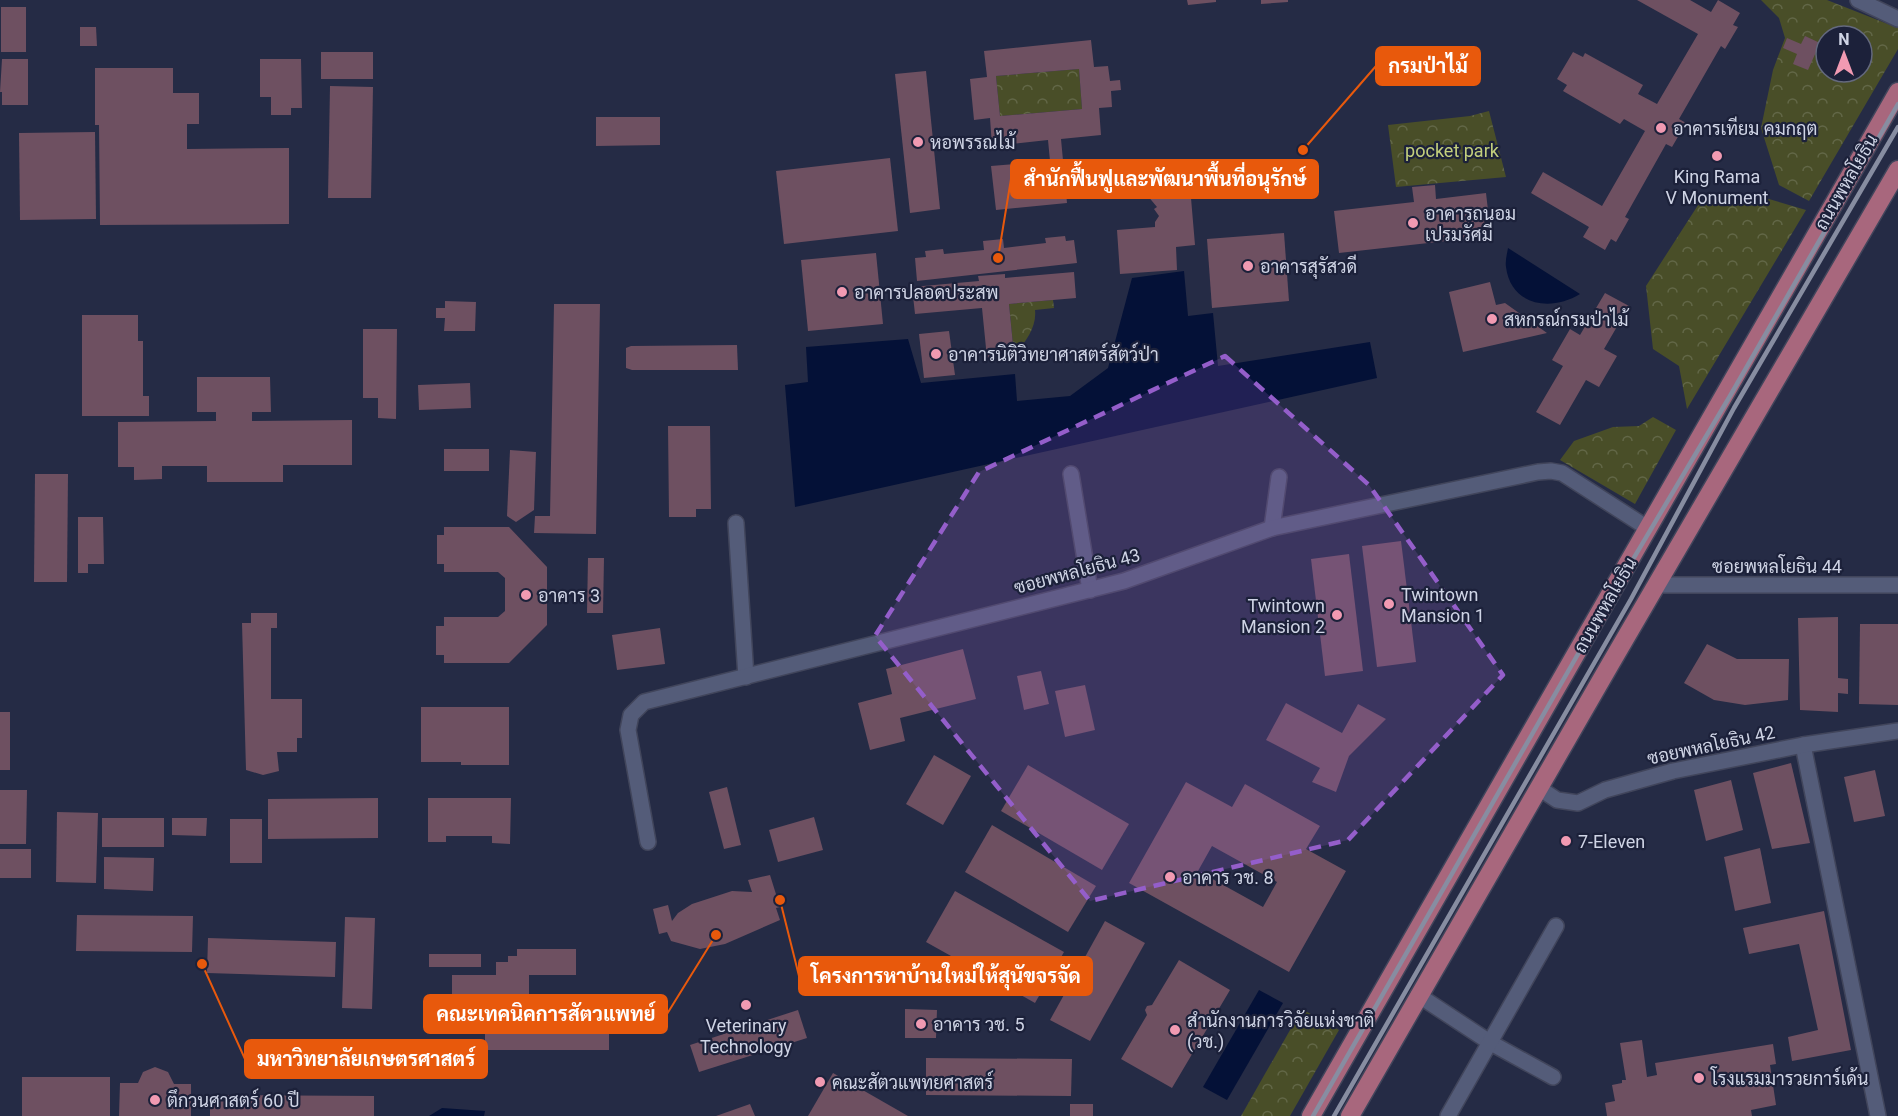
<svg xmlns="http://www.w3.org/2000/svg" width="1898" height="1116" font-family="Roboto,Sarabun,sans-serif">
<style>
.park{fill:url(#park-crowns);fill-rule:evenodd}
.water{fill:#041137}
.building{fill:#6e5061;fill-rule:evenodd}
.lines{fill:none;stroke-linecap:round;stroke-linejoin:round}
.street-casing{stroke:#41455b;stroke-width:18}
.primary-casing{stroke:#41455b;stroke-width:21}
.street{stroke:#545c79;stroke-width:15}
.primary{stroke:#a8677d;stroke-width:18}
.rail{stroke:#878da1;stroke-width:4.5}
.marked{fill:#945eca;fill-opacity:0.2;stroke:#945eca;stroke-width:4.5;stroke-dasharray:12 8;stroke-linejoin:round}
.poi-dot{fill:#f19ab2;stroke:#1c213a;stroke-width:2}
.labels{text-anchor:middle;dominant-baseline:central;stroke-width:4.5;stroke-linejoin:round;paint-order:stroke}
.poi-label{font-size:18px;fill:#cfd4e5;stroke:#1c213a;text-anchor:start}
.park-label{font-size:18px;fill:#c3cf7c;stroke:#1c213a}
.street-label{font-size:18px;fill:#cfd4e5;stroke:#1c213a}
.leader{fill:none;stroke:#e8590c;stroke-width:2}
.callout-dot{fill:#e8590c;stroke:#1c213a;stroke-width:2}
.callout{fill:#e8590c;stroke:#e8590c;stroke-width:2}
.callout-label{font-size:20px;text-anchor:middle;font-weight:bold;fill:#fff}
</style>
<defs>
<pattern id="park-crowns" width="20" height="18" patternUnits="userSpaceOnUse" patternTransform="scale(1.5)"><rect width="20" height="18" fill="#494e28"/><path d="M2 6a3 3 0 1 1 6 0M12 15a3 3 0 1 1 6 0" fill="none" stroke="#626747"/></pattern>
</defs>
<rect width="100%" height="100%" fill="#252b45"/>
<g class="park">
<path d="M1761 0H1827L1898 28V49L1809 201 1779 185 1761 128 1773 70 1785 38 1779 18ZM1826 36H1862V72H1826Z"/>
<path d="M1079 69 1082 109 1000 116 996 76Z"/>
<path d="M1489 111 1506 177 1396 187 1388 125 1470 116Z"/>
<path d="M1745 195 1769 199 1806 210 1687 409 1679 366 1653 349 1646 286 1700 202 1722 201Z"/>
<path d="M1053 300 1054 308 1035 310C1037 327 1025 343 1014 355L1009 304Z"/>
<path d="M1653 417 1676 430 1635 504 1560 460 1574 441 1613 427 1639 426Z"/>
<path d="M1302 1009 1339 1030 1290 1116H1241Z"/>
</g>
<g class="water">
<path d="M1508 248 1580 294C1551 312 1511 306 1506 267 1505 261 1507 254 1508 248Z"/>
<path d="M1184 271 1188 316 1213 313 1218 366 1370 342 1377 378 795 507 785 385 808 382 806 347 908 339 921 383 1015 374 1017 401 1070 396 1108 368 1132 278Z"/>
<path d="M1259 990 1283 1003 1227 1100 1203 1087Z"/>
<path d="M442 1108 485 1111 484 1116H429Z"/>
</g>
<g class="building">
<path d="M1187 0H1216V2L1188 5Z"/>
<path d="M1261 0H1288V2L1261 4Z"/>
<path d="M1637 0H1690L1711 12 1718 0 1740 13 1733 25 1738 27 1725 49 1721 46 1679 119 1686 123 1672 147 1666 144 1625 217 1629 219 1616 242 1611 239 1605 250 1583 237 1589 227 1531 193 1543 172 1602 206 1645 131 1624 119 1620 124 1563 91 1567 85 1557 79 1573 52 1583 57 1585 53 1643 85 1638 94 1657 104 1698 34Z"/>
<rect x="1" y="7" width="25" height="45"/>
<path d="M80 27H96L97 46H80Z"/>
<path d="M1805 36 1820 43 1808 70 1793 64 1797 54 1783 48 1787 38 1801 44Z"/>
<path d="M1091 40 1094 67 1108 66 1110 81 1120 80 1121 90 1111 91 1112 107 1099 108 1101 135 1061 139 1067 203 996 210 991 166 1050 161 1048 140 992 146 990 118 974 120 970 79 987 77 984 51ZM1079 69 1082 109 1000 116 996 76Z"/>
<rect x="321" y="52" width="52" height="27"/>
<path d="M2 59H28V105H2V92H0Z"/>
<path d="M260 59H301L302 108H291V115H271V97H260Z"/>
<path d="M95 68H173V93H199V124H187V149L289 148V224L100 225 99 125H95Z"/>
<path d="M926 71 940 209 910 213 895 74Z"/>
<path d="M330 86 373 87 371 198H328Z"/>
<path d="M596 117H660V145L596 146Z"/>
<path d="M95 132 96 219 20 220 19 133Z"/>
<path d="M890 158 898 231 784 244 776 171Z"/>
<path d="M1171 185 1172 199 1191 198 1195 245 1176 247 1177 270 1120 274 1117 230 1155 227V222L1159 216 1154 209 1157 207 1147 195 1152 190 1161 186Z"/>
<path d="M1435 185 1436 199 1486 193 1491 236 1339 253 1334 211 1414 202 1412 187Z"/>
<path d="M1284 233 1289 301 1212 308 1207 239Z"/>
<path d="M1065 236 1066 241 1074 240 1077 263 917 281 915 258 926 257 925 251 943 249 944 254 984 250 983 241 1003 239 1004 248 1046 243 1045 238Z"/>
<path d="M876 253 883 324 808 331 801 260Z"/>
<path d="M1074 272 1076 298 1009 304 1014 355 987 358 982 308 915 314 912 287 979 281 978 276 1005 274V278Z"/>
<path d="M1490 282 1496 305 1505 303 1547 333 1463 352 1449 292Z"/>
<path d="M1605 293 1629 306 1604 349 1617 356 1599 387 1586 380 1560 425 1536 412 1563 366 1552 360 1570 329 1580 335Z"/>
<path d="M445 301 476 302 475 331H444L445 318H436V308H445Z"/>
<path d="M554 304H600L596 534 534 533 535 516H550Z"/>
<path d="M82 315H138V341H143V396H149V416H82Z"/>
<path d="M363 329H397L396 419 378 418V398H363Z"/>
<path d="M949 331 955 375 924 378 919 334Z"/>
<path d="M737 345 738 370H632L626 368V348L631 346Z"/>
<path d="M197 377H270L271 412H252V421L352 420V465H283V482H207V466H162V479L134 480V467H118V422L216 421V412H197Z"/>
<path d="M470 383 471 408 419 410 418 385Z"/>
<path d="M668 426H710L711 509H696V517H669Z"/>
<rect x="444" y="449" width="45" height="22"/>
<path d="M510 450 536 452 534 510 516 522 507 516Z"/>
<path d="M35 474H68L67 582H34Z"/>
<path d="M78 517H103L104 564H88V573H78Z"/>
<path d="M444 527H509L547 567V625L509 663H444V655H436V626H444V617H498L505 611V578L498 572H444V564H437V535H444Z"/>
<path d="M1401 541 1416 662 1377 667 1362 546Z"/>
<path d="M1349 554 1363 671 1325 676 1311 559Z"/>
<path d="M588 558H604L603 613H587Z"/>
<path d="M251 613H277V628H271V699H302V738H297V752H277L279 771 263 775 246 770 242 623H251Z"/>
<path d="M1838 617V678L1848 679V694L1838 693V712L1800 710 1798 618Z"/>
<path d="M1860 624H1898V705L1859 704Z"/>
<path d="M660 628 665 664 617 670 612 635Z"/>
<path d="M1707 644 1737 659H1789L1788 700 1745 705 1714 700 1684 683Z"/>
<path d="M963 649 976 699 900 718 905 741 870 750 858 703 892 694 886 669Z"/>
<path d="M1041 671 1049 704 1024 710 1017 676Z"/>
<path d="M1085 685 1095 730 1065 737 1055 691Z"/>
<path d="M1286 703 1342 733 1358 704 1386 719 1349 756 1336 792 1312 782 1320 768 1266 740Z"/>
<path d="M421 707H509V765H461V762H421Z"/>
<rect x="0" y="712" width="10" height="58"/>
<path d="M934 755 971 776 943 825 906 804Z"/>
<path d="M1791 763 1810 843 1772 849 1753 773Z"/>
<path d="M1028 765 1129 824 1102 870 1001 811Z"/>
<path d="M1875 770 1885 816 1854 822 1844 777Z"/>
<path d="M1731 780 1743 830 1706 841 1694 790Z"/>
<path d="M1186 782 1232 807 1245 784 1320 826 1306 849 1346 871 1289 972 1129 883ZM1212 846 1277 882 1263 907 1198 871Z"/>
<path d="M727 787 741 845 724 849 709 792Z"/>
<path d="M0 790H27L26 844H0Z"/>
<path d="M378 798V838L268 839V799Z"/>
<path d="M428 798H511L510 844 492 843V836H446V842H428Z"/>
<path d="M57 812 98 813 96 883 56 882Z"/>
<path d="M814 817 823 850 778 862 769 830Z"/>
<rect x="102" y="818" width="62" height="29"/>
<path d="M172 818H207L206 836 172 835Z"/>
<rect x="230" y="819" width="32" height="44"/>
<path d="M992 825 1096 886 1068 932 965 872Z"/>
<path d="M1760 848 1771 903 1735 911 1724 857Z"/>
<rect x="0" y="849" width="31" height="29"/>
<path d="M104 857 154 858 153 891 104 889Z"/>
<path d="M770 875 780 907 776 908 780 920 725 944 700 949 671 941 667 932 659 934 653 909 668 905 672 921 678 913 692 904 732 891 752 892 748 880Z"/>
<path d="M955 891 1064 952 1035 1003 926 942Z"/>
<path d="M1824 911 1851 1050 1792 1061 1788 1037 1818 1030 1799 944 1749 954 1743 928Z"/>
<path d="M77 915 193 916 192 952 76 951Z"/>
<path d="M345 917 375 918 372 1009 342 1008Z"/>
<path d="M1105 921 1145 943 1090 1041 1050 1020Z"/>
<path d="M208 938 336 942 335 977 207 973Z"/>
<path d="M517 949H576V975H529V1002L452 1001V975H496V962H508V956H517Z"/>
<rect x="429" y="954" width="52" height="13"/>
<path d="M1179 960 1230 990 1172 1088 1121 1059 1147 1015 1145 1010 1147 1006 1152 1005Z"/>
<path d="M905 1009 937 1010 936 1038H905Z"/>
<path d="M798 1010 807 1038 699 1072 690 1045Z"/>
<rect x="485" y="1018" width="124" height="32"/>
<path d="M1642 1040 1647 1077 1657 1075 1655 1063 1773 1044 1776 1064 1770 1065 1776 1105 1751 1110 1752 1116H1607L1605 1103 1615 1101 1612 1085 1622 1083V1080H1626L1620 1043Z"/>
<path d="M926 1058 1072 1059 1071 1096 926 1095Z"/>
<path d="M155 1067 168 1072 174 1084H191V1116H119L120 1083H138L143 1072Z"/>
<path d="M833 1073 908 1116H808Z"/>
<rect x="22" y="1077" width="88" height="39"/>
<path d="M210 1095 374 1096V1116H210Z"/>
<path d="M750 1104 755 1116H716Z"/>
<rect x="1070" y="1104" width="23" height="12"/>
</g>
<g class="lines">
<g class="street-casing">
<g id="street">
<path d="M1858 0 1898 19"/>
<path d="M1071 474 1090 590"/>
<path d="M736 523 746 677"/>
<path d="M1272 528 1279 477"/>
<path d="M1655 585H1898"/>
<path d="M1803 745 1878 1116"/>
<path d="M1539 788 1557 800 1578 803 1605 790 1673 771 1803 745 1898 731"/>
<path d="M648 842 628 730 631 715 644 702 1124 581 1272 528 1538 472 1551 471 1562 473 1649 529"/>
<path d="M1418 995 1491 1043 1553 1077"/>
<path d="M1448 1116 1556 926"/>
</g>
</g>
<g class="primary-casing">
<g id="primary">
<path d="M1311 1116 1898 92"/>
<path d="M1350 1116 1608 668 1898 170"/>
</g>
</g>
<use href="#street" class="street"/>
<use href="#primary" class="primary"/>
<g class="rail">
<path d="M1313 1116 1613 593 1730 396 1898 104"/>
<path d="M1334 1116 1631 599 1734 408 1898 127"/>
</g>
</g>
<path class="marked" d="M1225 356 1369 485 1503 675 1348 840 1090 901 875 636 979 472Z"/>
<g class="poi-dot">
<circle cx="1661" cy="128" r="6"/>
<circle cx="918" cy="142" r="6"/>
<circle cx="1717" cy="156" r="6"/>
<circle cx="1413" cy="223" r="6"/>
<circle cx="1248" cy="266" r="6"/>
<circle cx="842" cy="292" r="6"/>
<circle cx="1492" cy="319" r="6"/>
<circle cx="936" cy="354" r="6"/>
<circle cx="526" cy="595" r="6"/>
<circle cx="1389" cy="604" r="6"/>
<circle cx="1337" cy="615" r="6"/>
<circle cx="1566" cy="841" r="6"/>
<circle cx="1170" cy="877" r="6"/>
<circle cx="746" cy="1005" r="6"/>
<circle cx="921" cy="1024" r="6"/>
<circle cx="1175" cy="1030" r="6"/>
<circle cx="1699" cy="1078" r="6"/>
<circle cx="820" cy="1082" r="6"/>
<circle cx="155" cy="1100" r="6"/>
</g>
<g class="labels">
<g class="poi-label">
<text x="1673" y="128">อาคารเทียม คมกฤต</text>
<text x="930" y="142">หอพรรณไม้</text>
<text x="1717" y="176" text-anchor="middle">King Rama<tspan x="1717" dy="21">V Monument</tspan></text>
<text x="1425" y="213">อาคารถนอม<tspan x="1425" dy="21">เปรมรัศมี</tspan></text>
<text x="1260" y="266">อาคารสุรัสวดี</text>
<text x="854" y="292">อาคารปลอดประสพ</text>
<text x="1504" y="319">สหกรณ์กรมป่าไม้</text>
<text x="948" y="354">อาคารนิติวิทยาศาสตร์สัตว์ป่า</text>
<text x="1401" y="594">Twintown<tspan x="1401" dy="21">Mansion 1</tspan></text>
<text x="538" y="595">อาคาร 3</text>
<text x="1325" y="605" text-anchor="end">Twintown<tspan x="1325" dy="21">Mansion 2</tspan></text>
<text x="1578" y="841">7-Eleven</text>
<text x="1182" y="877">อาคาร วช. 8</text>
<text x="1187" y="1020">สำนักงานการวิจัยแห่งชาติ<tspan x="1187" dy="21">(วช.)</tspan></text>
<text x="933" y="1024">อาคาร วช. 5</text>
<text x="746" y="1025" text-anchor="middle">Veterinary<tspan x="746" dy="21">Technology</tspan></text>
<text x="1711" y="1078">โรงแรมมารวยการ์เด้น</text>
<text x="832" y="1082">คณะสัตวแพทยศาสตร์</text>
<text x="167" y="1100">ตึกวนศาสตร์ 60 ปี</text>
</g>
<g class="park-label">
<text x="1452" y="150">pocket park</text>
</g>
<g class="street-label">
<text transform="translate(1846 182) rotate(-60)">ถนนพหลโยธิน</text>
<text x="1777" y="566">ซอยพหลโยธิน 44</text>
<text transform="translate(1077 571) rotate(-15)">ซอยพหลโยธิน 43</text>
<text transform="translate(1605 605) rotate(-60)">ถนนพหลโยธิน</text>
<text transform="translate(1711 745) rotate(-12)">ซอยพหลโยธิน 42</text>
</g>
</g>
<path class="leader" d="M1303 150L1376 66M998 258L1011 179M780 900L799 976M716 935L667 1014M202 964L245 1059"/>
<g class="callout-dot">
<circle cx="1303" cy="150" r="6"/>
<circle cx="998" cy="258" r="6"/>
<circle cx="780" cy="900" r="6"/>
<circle cx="716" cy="935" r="6"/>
<circle cx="202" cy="964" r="6"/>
</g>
<g class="callout">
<rect x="1376" y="47" width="104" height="38" rx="6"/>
<rect x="1011" y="160" width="307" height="38" rx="6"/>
<rect x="799" y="957" width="293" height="38" rx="6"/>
<rect x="424" y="995" width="243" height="38" rx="6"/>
<rect x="245" y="1040" width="242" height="38" rx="6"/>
</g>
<g class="callout-label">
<text x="1428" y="73">กรมป่าไม้</text>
<text x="1165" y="186">สำนักฟื้นฟูและพัฒนาพื้นที่อนุรักษ์</text>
<text x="946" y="983">โครงการหาบ้านใหม่ให้สุนัขจรจัด</text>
<text x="546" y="1021">คณะเทคนิคการสัตวแพทย์</text>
<text x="366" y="1066">มหาวิทยาลัยเกษตรศาสตร์</text>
</g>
<g transform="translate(1844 54)"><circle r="28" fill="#1c213a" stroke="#64697e" stroke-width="1.5"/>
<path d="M0-4.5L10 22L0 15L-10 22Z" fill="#f19ab2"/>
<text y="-9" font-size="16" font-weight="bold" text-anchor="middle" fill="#cfd4e5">N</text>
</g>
</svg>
